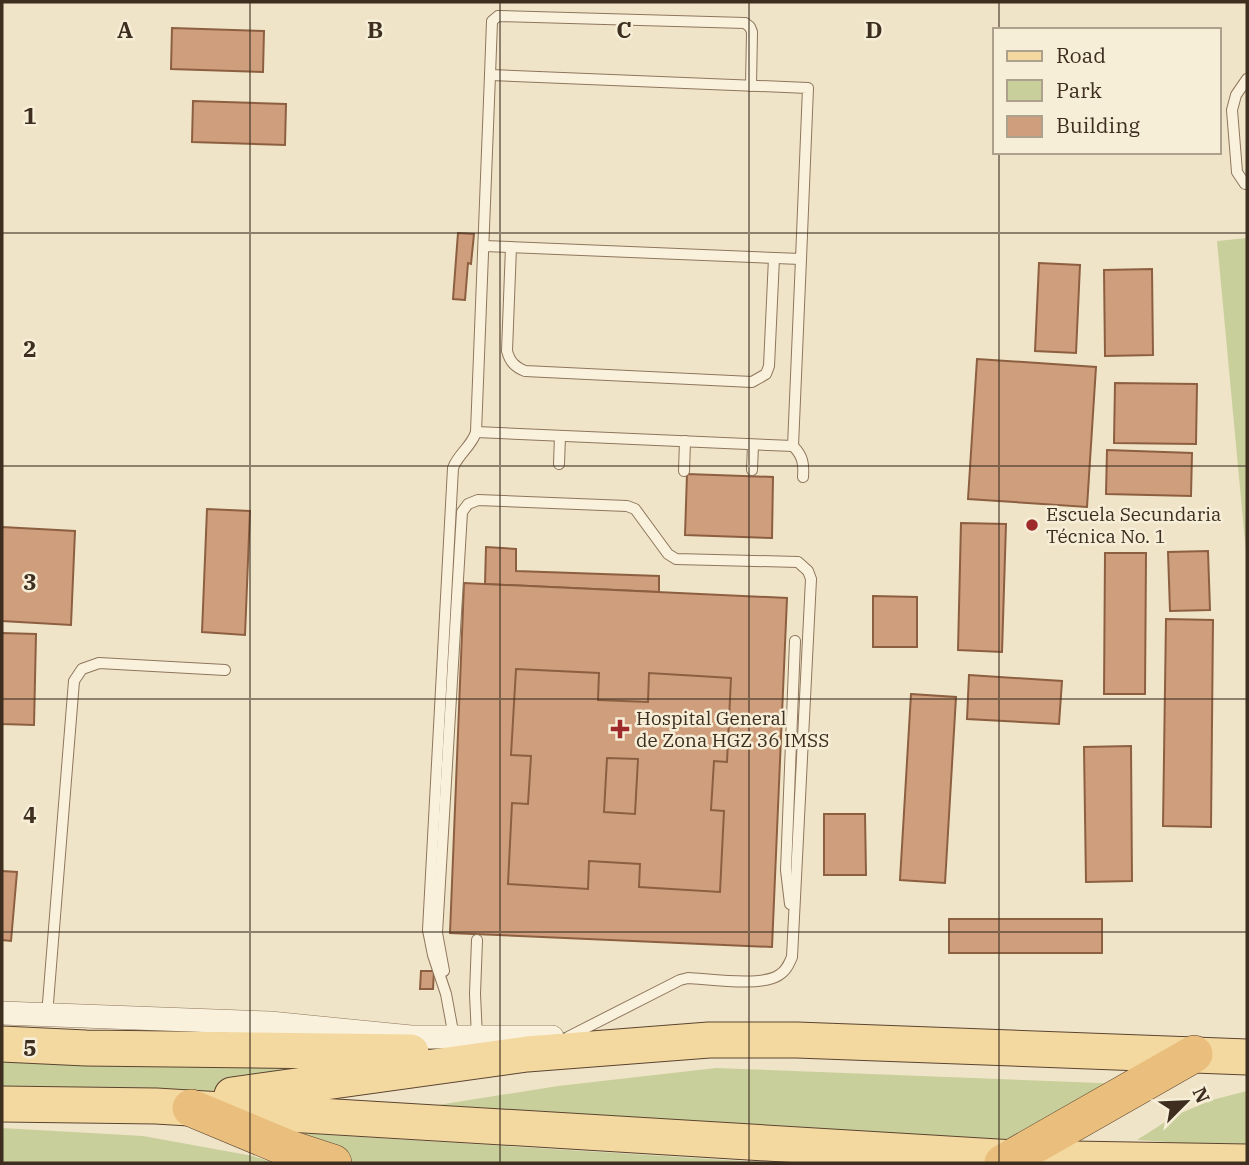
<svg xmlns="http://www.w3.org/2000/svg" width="1249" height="1165" font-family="'IBM Plex Serif',serif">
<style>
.green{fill:#c9cf9b}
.building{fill:#cf9f7d;stroke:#8d5f41;stroke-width:2;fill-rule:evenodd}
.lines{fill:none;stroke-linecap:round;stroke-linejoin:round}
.service-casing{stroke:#8d765c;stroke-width:12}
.minor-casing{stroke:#8d765c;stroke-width:24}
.primary-casing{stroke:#5b4430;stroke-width:37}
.trunk-casing{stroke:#5b4430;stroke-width:38}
.service{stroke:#faf1dc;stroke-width:10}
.minor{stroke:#faf1dc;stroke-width:23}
.primary{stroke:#f3d9a0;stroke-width:35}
.trunk{stroke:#eabe7c;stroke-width:37}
.grid{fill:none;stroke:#3d2e20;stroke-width:2;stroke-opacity:0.55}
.poi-dot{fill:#9e2a2b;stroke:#f7eed8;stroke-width:2.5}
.labels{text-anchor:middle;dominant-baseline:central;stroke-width:5;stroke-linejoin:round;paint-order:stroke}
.poi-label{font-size:19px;fill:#3d2e20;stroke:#f7eed8;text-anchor:start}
.grid-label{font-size:23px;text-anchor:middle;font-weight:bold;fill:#3d2e20;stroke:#f7eed8;stroke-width:5;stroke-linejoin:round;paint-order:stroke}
</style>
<rect width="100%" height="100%" fill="#f0e4c8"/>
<g class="green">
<path d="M1247 238V563L1217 241Z"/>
<path d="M2 1055 372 1071 204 1095 2 1089Z"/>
<path d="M716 1068 1127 1084 1067 1138 926 1141 375 1115 558 1086Z"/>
<path d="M1247 1091V1147L1137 1140 1176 1115 1212 1100Z"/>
<path d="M2 1128 143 1136 253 1156 274 1163H2Z"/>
<path d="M283 1132 774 1163H355L281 1137Z"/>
</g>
<g class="building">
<path d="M172 28 264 31 263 72 171 69Z"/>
<path d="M193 101 286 104 285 145 192 142Z"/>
<path d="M458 233 474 234 471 264 468 263 465 300 453 299Z"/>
<path d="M1039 263 1080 265 1076 353 1035 351Z"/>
<path d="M1152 269 1153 355 1105 356 1104 270Z"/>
<path d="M977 359 1096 367 1087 507 968 499Z"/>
<path d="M1115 383 1197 384 1196 444 1114 443Z"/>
<path d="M1107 450 1192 453 1191 496 1106 494Z"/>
<path d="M687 474 773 477 772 538 685 535Z"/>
<path d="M207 509 250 511 245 635 202 632Z"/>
<path d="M961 523 1006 524 1002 652 958 650Z"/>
<path d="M2 527 75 531 71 625 2 621Z"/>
<path d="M486 547 516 549V571L659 576V592L485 584Z"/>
<path d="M1208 551 1210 610 1170 611 1168 552Z"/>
<path d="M1105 553H1146L1145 694H1104Z"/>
<path d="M464 583 787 598 772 947 450 933Z"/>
<path d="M873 596 917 597V647H873Z"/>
<path d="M1166 619 1213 620 1211 827 1163 826Z"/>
<path d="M2 633 36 634 34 725 2 724Z"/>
<path d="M516 669 599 673 598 700 648 702 649 673 731 678 727 762 714 761 711 810 724 811 720 892 639 887 640 864 589 861 588 889 508 884 512 803 528 804 531 756 511 755ZM607 758 638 759 635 814 604 812Z"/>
<path d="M969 675 1062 681 1059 724 967 719Z"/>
<path d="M911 694 956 697 945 883 900 880Z"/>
<path d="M1131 746 1132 881 1086 882 1084 747Z"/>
<path d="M824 814H865L866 875H824Z"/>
<path d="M2 871 17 872 11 941 2 940Z"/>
<rect x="949" y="919" width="153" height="34"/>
<path d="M421 971H434L433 989H420Z"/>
</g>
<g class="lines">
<g class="service-casing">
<g id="service">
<path d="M490 75 492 21 498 16 745 23 750 27 752 32 751 86"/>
<path d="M1247 79 1236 95 1232 110 1237 172 1245 184H1247"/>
<path d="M511 247 507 351C510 362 515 367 525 371L752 382 766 374 769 366 774 258"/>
<path d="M801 259 793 446C803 456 804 464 803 477"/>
<path d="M476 432 793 446"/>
<path d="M559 464 560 436"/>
<path d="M752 470 753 445"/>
<path d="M684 471 685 441"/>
<path d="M790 904 786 870 795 641"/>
<path d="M477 940 475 994 477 1037"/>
<path d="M444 971 437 933 462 512 468 504 478 500 627 506 635 509 668 554 676 559 798 562 808 571 811 579 792 957C789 964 786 971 779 975 762 987 710 979 688 978L680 980 568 1037"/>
<path d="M47 1015 74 681 82 669 99 663 225 670"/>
<path d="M454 1037 446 994 433 955 428 930 453 468C458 454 472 446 476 432L490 75 808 88 801 259 484 246"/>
</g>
</g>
<g class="minor-casing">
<path id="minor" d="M2 1013 270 1023 411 1037H552"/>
</g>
<g class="primary-casing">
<g id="primary">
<path d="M2 1044 86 1048 411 1052"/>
<path d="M232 1095 527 1054 709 1040H797L1247 1057"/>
<path d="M2 1104 156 1106 1014 1158 1247 1162"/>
</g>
</g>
<g class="trunk-casing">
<g id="trunk">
<path d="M191 1108 287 1148 333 1163"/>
<path d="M1003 1163 1194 1054"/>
</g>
</g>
<use href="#service" class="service"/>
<use href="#minor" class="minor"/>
<use href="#primary" class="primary"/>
<use href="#trunk" class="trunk"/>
</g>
<path class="grid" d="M250 2V1163M500 2V1163M749 2V1163M999 2V30M999 152V1163M2 233H1247M2 466H1247M2 699H1247M2 932H1247"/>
<g class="poi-dot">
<circle cx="1032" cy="525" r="7"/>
<path d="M616.5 718.5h7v7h7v7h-7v7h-7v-7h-7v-7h7z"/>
</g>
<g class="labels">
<g class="poi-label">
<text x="1046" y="514">Escuela Secundaria<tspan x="1046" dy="22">Técnica No. 1</tspan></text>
<text x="636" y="718">Hospital General<tspan x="636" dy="22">de Zona HGZ 36 IMSS</tspan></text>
</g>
</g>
<g class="grid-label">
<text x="125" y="38">A</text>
<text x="375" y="38">B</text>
<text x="624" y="38">C</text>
<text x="874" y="38">D</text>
<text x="30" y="124">1</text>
<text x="30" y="357">2</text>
<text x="30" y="590">3</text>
<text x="30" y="823">4</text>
<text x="30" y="1056">5</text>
</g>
<rect width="1249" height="1165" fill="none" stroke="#3d2e20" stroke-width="7"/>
<rect x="993" y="28" width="228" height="126" fill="#f7eed8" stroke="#ada18e" stroke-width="2"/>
<rect x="1007" y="51" width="35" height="10" fill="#f3d9a0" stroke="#ada18e" stroke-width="2"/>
<text x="1056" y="63" font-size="21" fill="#3d2e20">Road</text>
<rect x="1007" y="80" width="35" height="21" fill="#c9cf9b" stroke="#ada18e" stroke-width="2"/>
<text x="1056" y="98" font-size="21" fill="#3d2e20">Park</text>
<rect x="1007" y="116" width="35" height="21" fill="#cf9f7d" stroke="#ada18e" stroke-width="2"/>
<text x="1056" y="133" font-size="21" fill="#3d2e20">Building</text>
<g transform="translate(1186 1102) rotate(66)" stroke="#f7eed8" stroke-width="5" paint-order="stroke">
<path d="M0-5L12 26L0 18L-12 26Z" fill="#3d2e20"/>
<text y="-10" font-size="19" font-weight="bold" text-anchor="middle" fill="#3d2e20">N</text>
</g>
</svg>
